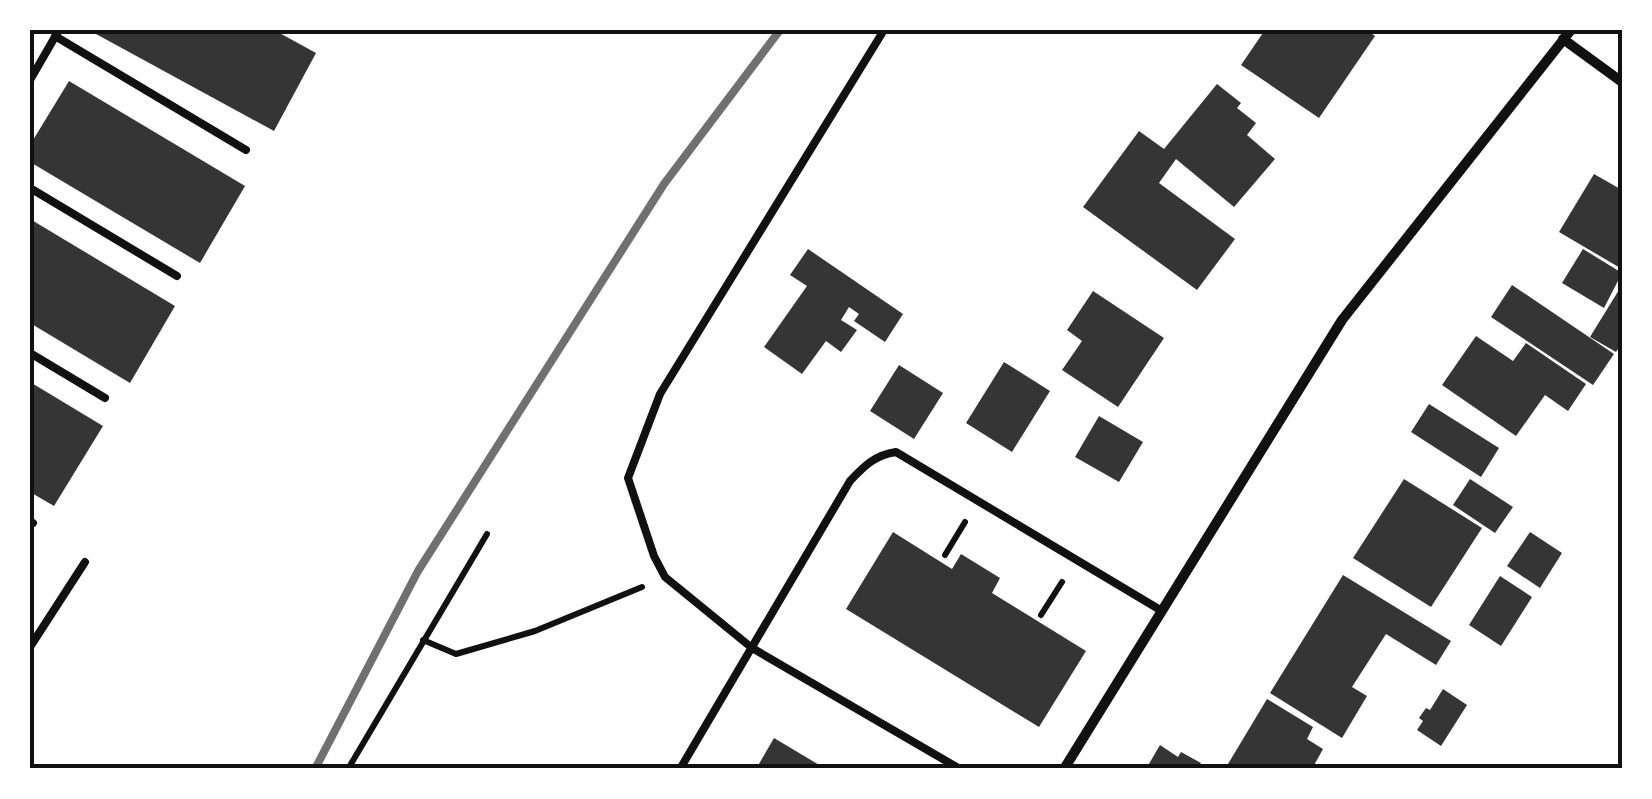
<svg xmlns="http://www.w3.org/2000/svg" width="1652" height="799" font-family="'Golos Text',sans-serif">
<style>
.building{fill:#353535}
.lines{fill:none;stroke-linecap:round;stroke-linejoin:round}
.path{stroke:#111;stroke-width:6}
.service{stroke:#111;stroke-width:8}
.minor{stroke:#111;stroke-width:10}
.rail{stroke:#707070;stroke-width:8}
.neatline{fill:none;stroke:#111;stroke-width:4}
</style>
<rect width="100%" height="100%" fill="#fff"/>
<g class="building">
<path d="M99 30H274L316 53 274 131 96 34Z"/>
<path d="M1265 30H1367L1375 36 1319 118 1241 65Z"/>
<path d="M69 81 245 186 200 263 30 162V145Z"/>
<path d="M1217 84 1241 103 1237 108 1256 123 1247 135 1275 159 1234 207 1176 159 1159 183 1235 239 1197 290 1083 207 1139 131 1164 149Z"/>
<path d="M1594 174 1622 190V269L1559 232Z"/>
<path d="M30 219 175 306 130 383 30 323Z"/>
<path d="M808 249 903 314 885 342 854 321 859 314 849 307 841 320 857 330 841 352 826 341 802 374 764 347 807 286 790 275Z"/>
<path d="M1583 249 1622 273 1604 308 1562 283Z"/>
<path d="M1512 285 1614 354 1593 385 1491 317Z"/>
<path d="M1622 285V343L1616 352 1590 337Z"/>
<path d="M1093 291 1164 338 1118 407 1062 370 1082 341 1067 330Z"/>
<path d="M1476 336 1513 361 1526 343 1586 384 1568 411 1545 395 1516 436 1442 385Z"/>
<path d="M1004 362 1050 391 1012 452 966 423Z"/>
<path d="M899 365 943 393 914 439 870 411Z"/>
<path d="M30 382 103 426 54 506 30 492Z"/>
<path d="M1429 404 1499 448 1481 477 1411 432Z"/>
<path d="M1099 416 1143 442 1119 482 1075 457Z"/>
<path d="M1404 479 1482 528 1431 607 1353 558Z"/>
<path d="M1470 479 1513 507 1495 533 1453 505Z"/>
<path d="M893 532 952 569 961 554 1000 578 992 593 1086 651 1039 727 846 609Z"/>
<path d="M1530 532 1562 553 1540 588 1507 566Z"/>
<path d="M1343 575 1451 641 1436 665 1386 634 1352 687 1367 696 1342 738 1270 693Z"/>
<path d="M1500 576 1532 597 1501 646 1469 625Z"/>
<path d="M1443 689 1467 705 1441 746 1417 730 1423 721 1419 718 1426 708 1430 710Z"/>
<path d="M1267 699 1313 727 1307 739 1323 749 1312 769H1225Z"/>
<path d="M774 738 826 769H756Z"/>
<path d="M1160 745 1178 757 1181 752 1201 763 1197 769H1146Z"/>
</g>
<g class="lines">
<g class="path">
<path d="M945 555 965 522"/>
<path d="M1041 615 1062 582"/>
<path d="M423 640 456 654 535 631 642 587"/>
<path d="M348 769 487 534"/>
</g>
<g class="service">
<path d="M884 30 660 394 628 478 654 556 665 577 752 648 960 769"/>
<path d="M55 36 246 150"/>
<path d="M30 80 59 30"/>
<path d="M30 188 177 276"/>
<path d="M30 353 105 398"/>
<path d="M30 521 33 523"/>
<path d="M30 647 85 562"/>
<path d="M680 769 850 481C864 466 875 455 896 452L1162 611"/>
</g>
<g class="minor">
<path d="M1563 39 1622 82"/>
<path d="M1064 769 1342 320 1571 30"/>
</g>
<path class="rail" d="M315 769 418 571 664 184 780 30"/>
</g>
<rect width="1652" height="799" fill="none" stroke="#ffffff" stroke-width="65"/>
<rect x="32" y="32" width="1588" height="734" class="neatline"/>
</svg>
